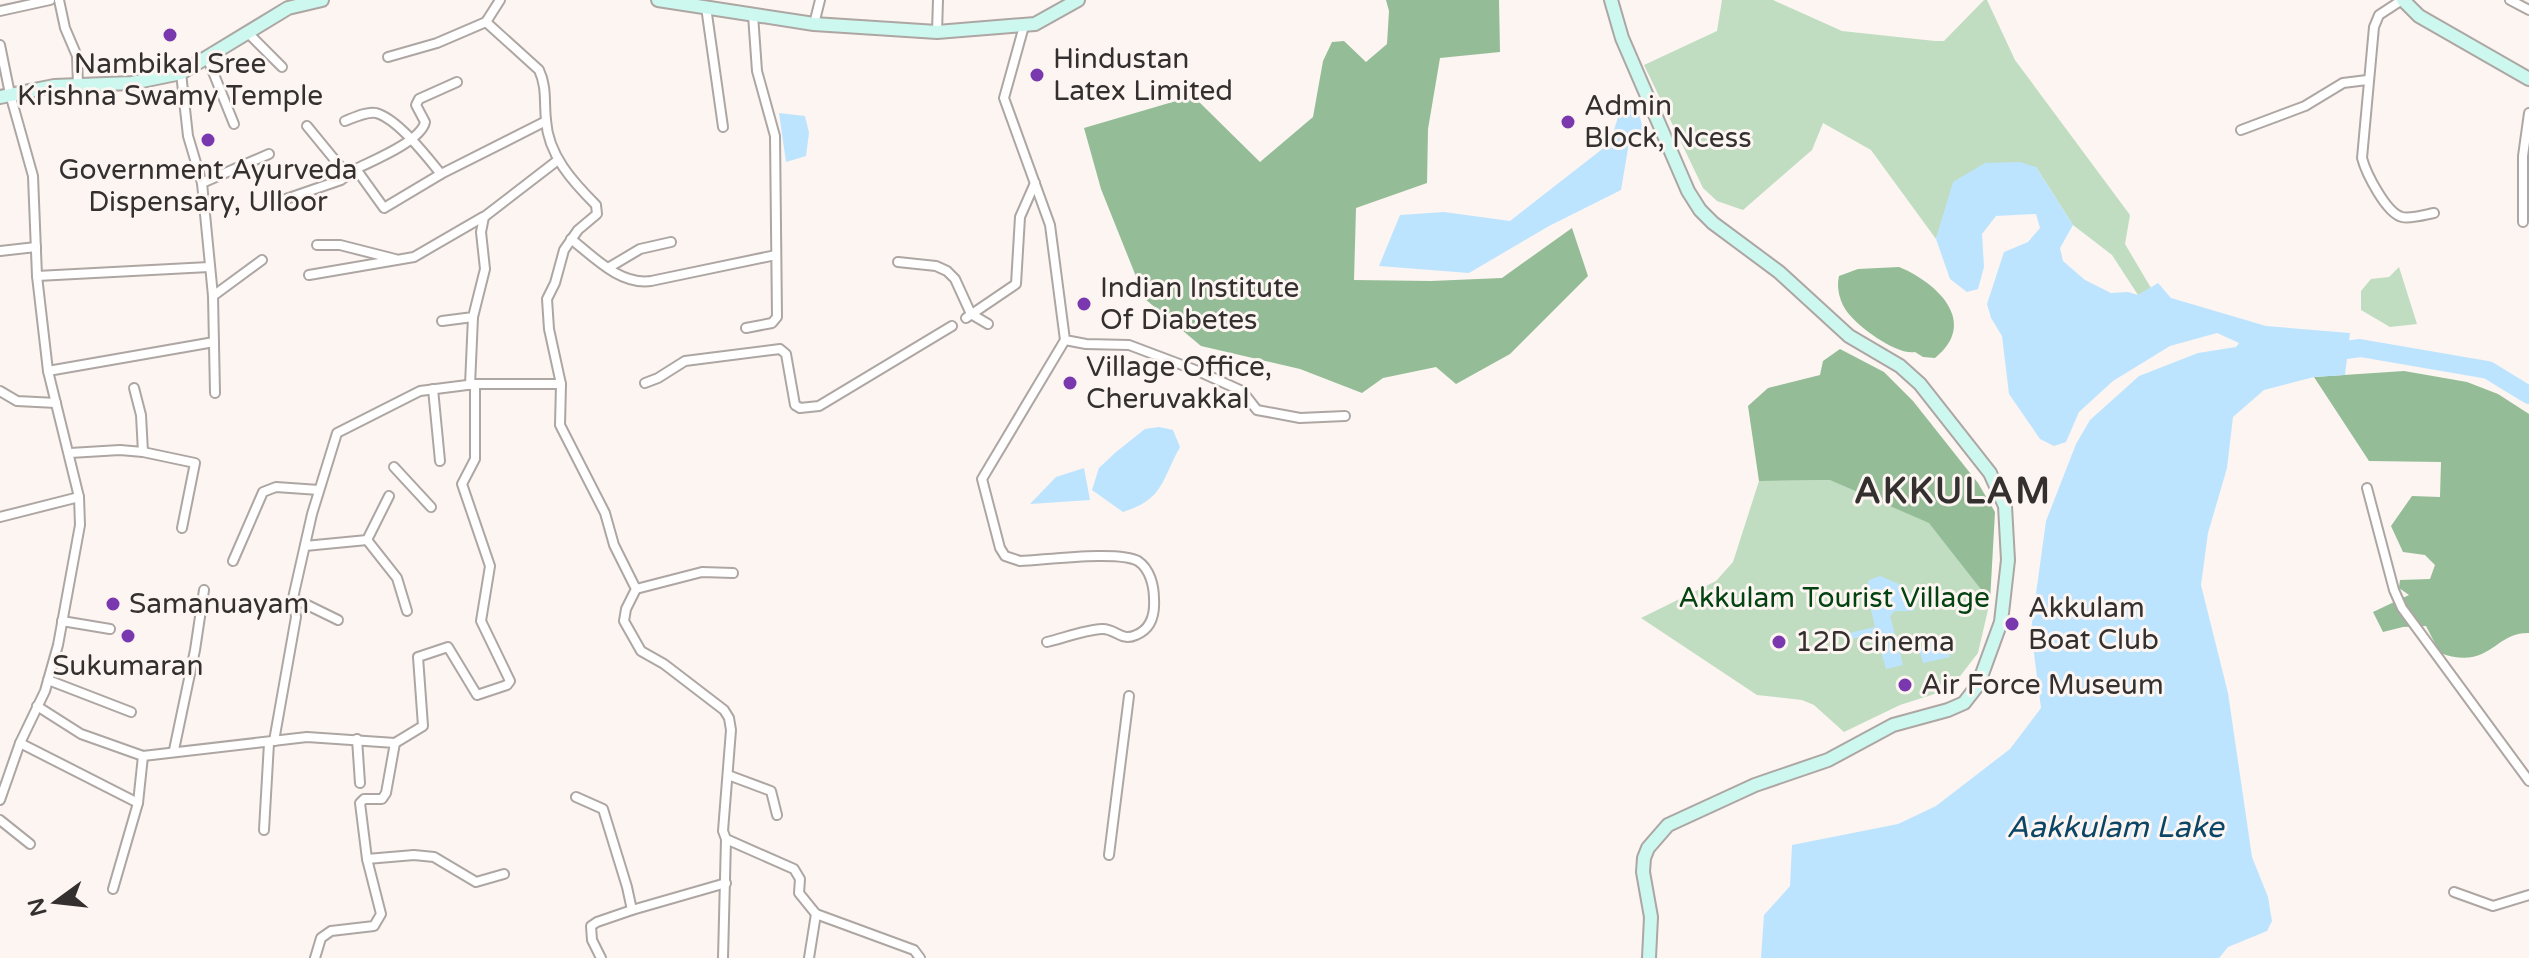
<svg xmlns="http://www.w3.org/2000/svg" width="2529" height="958" font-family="'Varela Round',sans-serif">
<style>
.green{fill:#c0ddc1}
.forest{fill:#94bc96}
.water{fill:#bde4ff}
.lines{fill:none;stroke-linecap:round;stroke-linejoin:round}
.river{stroke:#bde4ff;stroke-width:18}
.street-casing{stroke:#ada6a3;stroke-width:12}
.secondary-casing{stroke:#ada6a3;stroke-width:16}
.street{stroke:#fff;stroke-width:8}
.secondary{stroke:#ccf8f0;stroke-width:12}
.poi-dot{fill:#7938ad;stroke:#fcf5f1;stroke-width:3}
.labels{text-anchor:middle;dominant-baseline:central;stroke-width:6;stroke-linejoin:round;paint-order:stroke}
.poi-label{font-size:28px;fill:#33302f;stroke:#fcf5f1;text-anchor:start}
.park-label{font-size:28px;fill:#034211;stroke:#fcf5f1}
.water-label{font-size:30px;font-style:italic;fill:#0b4666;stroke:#fcf5f1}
.district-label{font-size:36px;font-weight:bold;letter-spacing:2px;fill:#33302f;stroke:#fcf5f1}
</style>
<rect width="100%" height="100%" fill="#fcf5f1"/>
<g class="green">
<path d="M1722 0H1773L1842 31 1935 41H1944L1984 0H1987L2015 60 2130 215 2125 244 2151 288 2138 295 2112 255 2073 225 2036 167 1954 182 1936 239 1871 150 1823 123 1812 150 1743 210 1717 201 1703 188 1644 65 1717 31Z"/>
<path d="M2399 267 2417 324 2390 327 2361 310V291L2371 279 2389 277Z"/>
<path d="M1831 480 1930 523 1990 601 1978 653 1950 689 1900 705 1844 732 1814 705 1802 700 1757 695 1641 618 1716 581 1733 562 1759 481Z"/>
</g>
<g class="forest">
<path d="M1386 0H1499L1500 52 1440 58 1428 129 1427 183 1356 208 1354 280 1431 281 1502 278 1572 228 1588 276 1510 354 1456 384 1436 367 1383 378 1362 393 1300 369 1201 346 1145 299 1101 189 1084 128 1193 96 1260 162 1313 117 1323 61 1332 42 1344 41 1366 62 1387 44 1389 11Z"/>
<path d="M1899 267C1936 282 1980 322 1935 358L1923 357 1915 352C1896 355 1860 328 1848 313 1840 303 1836 288 1839 276L1858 269Z"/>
<path d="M1840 349 1884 372 1913 401 1978 483 1995 512 1990 601 1929 523 1830 480 1759 481 1748 406 1768 388 1820 375 1823 361Z"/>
<path d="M2404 371 2467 382 2498 394 2529 414V633C2494 632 2490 671 2440 653L2426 626 2403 627 2383 632 2373 612 2409 595 2399 588 2400 580 2430 579 2435 565 2425 555 2403 552 2391 526 2412 496 2440 497 2441 462 2369 461 2314 377Z"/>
</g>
<g class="water">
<path d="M1622 104 1637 108 1644 131 1630 137 1621 190 1549 226 1469 273 1379 266 1400 215 1444 212 1510 221 1610 143Z"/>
<path d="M779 113 805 116 809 133 806 156 786 162Z"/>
<path d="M2020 162 2036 167 2073 225 2060 248 2063 261 2085 280 2111 293 2128 292 2138 295 2158 283 2171 298 2266 326 2350 333 2345 375 2314 377 2264 390 2233 417 2227 468 2208 533 2201 585 2228 693 2252 857 2268 897 2272 921 2267 931 2228 947 2219 958H1761L1764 915 1790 886 1792 845 1898 824 1936 806 2010 749 2041 708 2031 630 2046 521 2076 444 2090 420 2139 376 2198 353 2236 347 2239 343 2217 333 2170 346 2113 381 2079 412 2066 442 2054 446 2040 439 2009 394 2002 336 1991 318 1987 304 2004 252 2028 242 2040 228 2036 214 1996 216 1982 234 1984 267 1978 289 1967 292 1950 279 1936 239 1953 182 1985 163Z"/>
<path d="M1159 427 1173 430 1180 447C1161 481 1164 499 1123 512L1092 490 1099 468 1116 452 1145 429Z"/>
<path d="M1084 468 1090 500 1030 504 1056 477Z"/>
<path d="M1880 576C1896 583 1912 587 1916 606L1913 611H1895L1890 616 1903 665 1886 669 1876 634 1850 639 1849 633 1875 627 1866 588 1869 580Z"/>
<path d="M1945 635 1950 657 1923 663 1919 648 1930 645 1929 639Z"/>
</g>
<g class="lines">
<path class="river" d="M2325 353 2360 348 2488 370 2529 395"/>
<g class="street-casing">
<g id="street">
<path d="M59 0 65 28 77 56 78 85"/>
<path d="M500 0 486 22 539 70C547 87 544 102 546 120 548 155 573 182 596 205L597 214 578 230 564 250 555 283 547 299 549 329 561 384 560 425 605 513 614 545 636 589 626 609 624 621 641 651 664 664 724 710 729 718 731 730 723 831 726 839 794 869 800 879 799 893 816 914 914 950 920 958"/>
<path d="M2402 0 2379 15 2374 27 2362 158C2366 173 2386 213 2402 217 2411 219 2424 215 2434 213"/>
<path d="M2510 0 2529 10"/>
<path d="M706 7 723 127"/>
<path d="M0 11 50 0"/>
<path d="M814 24 820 0"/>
<path d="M1024 26 1004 98 1050 225 1065 340 1086 344 1129 345 1198 371 1242 391 1257 410 1300 418 1345 416"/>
<path d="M247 32 282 67"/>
<path d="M937 32 938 0"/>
<path d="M0 45 10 94 33 176 37 276 48 371 79 497 80 525 58 645 45 691 20 743 0 800"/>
<path d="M207 57 234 124"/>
<path d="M388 57 437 43 486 22"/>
<path d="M181 73 188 136 202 183 213 296 215 393"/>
<path d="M345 121C353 118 367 111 376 113 398 119 427 157 441 174"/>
<path d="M307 126 348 176"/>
<path d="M2241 130 2305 106 2343 83 2367 80"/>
<path d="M356 169C374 160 421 141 425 122L416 105 419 99 457 82"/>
<path d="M202 183 269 154"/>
<path d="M283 200 341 180 356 169 384 208 441 174 546 121"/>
<path d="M2523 222V156L2529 113"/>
<path d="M571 239C595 258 620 285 651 281L776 255"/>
<path d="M317 245H340L395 259"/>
<path d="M0 251 36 247"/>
<path d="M898 262 936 266 947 271 955 279 971 314 988 324"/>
<path d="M608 268 640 249 671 242"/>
<path d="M309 275 414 257 483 217"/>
<path d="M37 276 209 267"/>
<path d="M213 296 262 260"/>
<path d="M966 318 1016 284 1020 217 1035 183"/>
<path d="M442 321 473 317 485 269 481 232 484 217 558 160"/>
<path d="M746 328 772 323 777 317 775 136 757 71 753 15"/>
<path d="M48 371 214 342"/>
<path d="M645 383 658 378 685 361 780 349 786 354 795 405 800 408 819 406 952 326"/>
<path d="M470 385 473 317"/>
<path d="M433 389 440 461"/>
<path d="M0 391 17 401 56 403"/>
<path d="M143 452 195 463 182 528"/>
<path d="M70 453 120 450 143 452 141 415 134 388"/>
<path d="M394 467 431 507"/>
<path d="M2367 488 2394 590 2402 608 2529 781"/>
<path d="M0 517 79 497"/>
<path d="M367 540 397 578 407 611"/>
<path d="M305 546 367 540 389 496"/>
<path d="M233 561 263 492 276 487 319 490"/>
<path d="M636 589 702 572 733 573"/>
<path d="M293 598 338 620"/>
<path d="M62 621 110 629"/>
<path d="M1047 642C1064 638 1084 630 1102 629 1115 628 1121 642 1136 635 1151 629 1155 615 1154 599 1154 586 1150 569 1138 561 1119 550 1045 560 1020 561L1005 556 1000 548 982 479 1065 340"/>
<path d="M48 680 131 712"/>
<path d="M37 706 81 734 143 756 307 737 395 743 386 793 382 799H364L360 803 367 859 381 914 374 926 331 931 321 938 315 958"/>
<path d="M357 739 360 783"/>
<path d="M274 741 296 617 293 598 312 514 337 433 420 391 475 384H561"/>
<path d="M20 743 138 803"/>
<path d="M395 743 423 726 418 657 448 647 477 695 507 685 510 681 481 621 490 566 462 484 475 459V384"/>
<path d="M174 750 195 650 204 590"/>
<path d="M728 775 771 791 777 815"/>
<path d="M576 797 603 809 627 887 632 910 597 922 591 926 592 940 601 958"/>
<path d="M0 820 30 844"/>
<path d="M264 830 269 743"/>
<path d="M1109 855 1129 696"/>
<path d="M367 859 414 855 434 857 476 882 504 874"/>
<path d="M113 889 138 803 143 756"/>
<path d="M2454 892 2493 906 2529 895"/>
<path d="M632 910 726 883"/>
<path d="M723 958 726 839"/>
<path d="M809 958 816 914"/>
</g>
</g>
<g class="secondary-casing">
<g id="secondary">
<path d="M658 0 814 24 937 32 1035 24 1078 0"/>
<path d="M1611 0 1622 38 1688 191 1700 210 1713 223 1779 272 1849 336 1900 366 1920 384 1990 473 2005 506 2008 560 2001 622 1978 685 1964 703 1948 710 1893 725 1828 760 1755 785 1668 825 1648 848 1644 858 1643 872 1651 917 1649 958"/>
<path d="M2403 0 2419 16 2529 79"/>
<path d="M0 97 54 86 132 83 181 73 288 8 322 0"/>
</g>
</g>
<use href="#street" class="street"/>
<use href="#secondary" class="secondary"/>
</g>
<g class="poi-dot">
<circle cx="170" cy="35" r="8"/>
<circle cx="1037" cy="75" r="8"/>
<circle cx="1568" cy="122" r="8"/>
<circle cx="208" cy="140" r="8"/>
<circle cx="1084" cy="304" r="8"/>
<circle cx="1070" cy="383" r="8"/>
<circle cx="113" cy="604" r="8"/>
<circle cx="2012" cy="624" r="8"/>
<circle cx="128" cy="636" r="8"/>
<circle cx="1779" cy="642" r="8"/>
<circle cx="1905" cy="685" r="8"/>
</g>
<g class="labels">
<g class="poi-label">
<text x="1053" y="59">Hindustan<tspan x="1053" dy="32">Latex Limited</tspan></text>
<text x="170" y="64" text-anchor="middle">Nambikal Sree<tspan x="170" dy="32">Krishna Swamy Temple</tspan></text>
<text x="1584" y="106">Admin<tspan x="1584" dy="32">Block, Ncess</tspan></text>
<text x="208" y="170" text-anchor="middle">Government Ayurveda<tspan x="208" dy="32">Dispensary, Ulloor</tspan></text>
<text x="1100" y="288">Indian Institute<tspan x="1100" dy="32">Of Diabetes</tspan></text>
<text x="1086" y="367">Village Office,<tspan x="1086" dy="32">Cheruvakkal</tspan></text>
<text x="129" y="604">Samanuayam</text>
<text x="2028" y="608">Akkulam<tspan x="2028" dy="32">Boat Club</tspan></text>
<text x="1795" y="642">12D cinema</text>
<text x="128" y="666" text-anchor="middle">Sukumaran</text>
<text x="1921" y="685">Air Force Museum</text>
</g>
<g class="park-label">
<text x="1834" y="598">Akkulam Tourist Village</text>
</g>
<g class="water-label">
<text x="2115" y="827">Aakkulam Lake</text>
</g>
<g class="district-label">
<text x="1953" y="491">AKKULAM</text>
</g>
</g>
<g transform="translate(56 902) rotate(255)" stroke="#fcf5f1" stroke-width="6" paint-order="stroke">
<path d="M0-6L14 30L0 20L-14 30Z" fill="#33302f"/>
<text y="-12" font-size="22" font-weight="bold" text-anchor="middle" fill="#33302f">N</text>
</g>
</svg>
